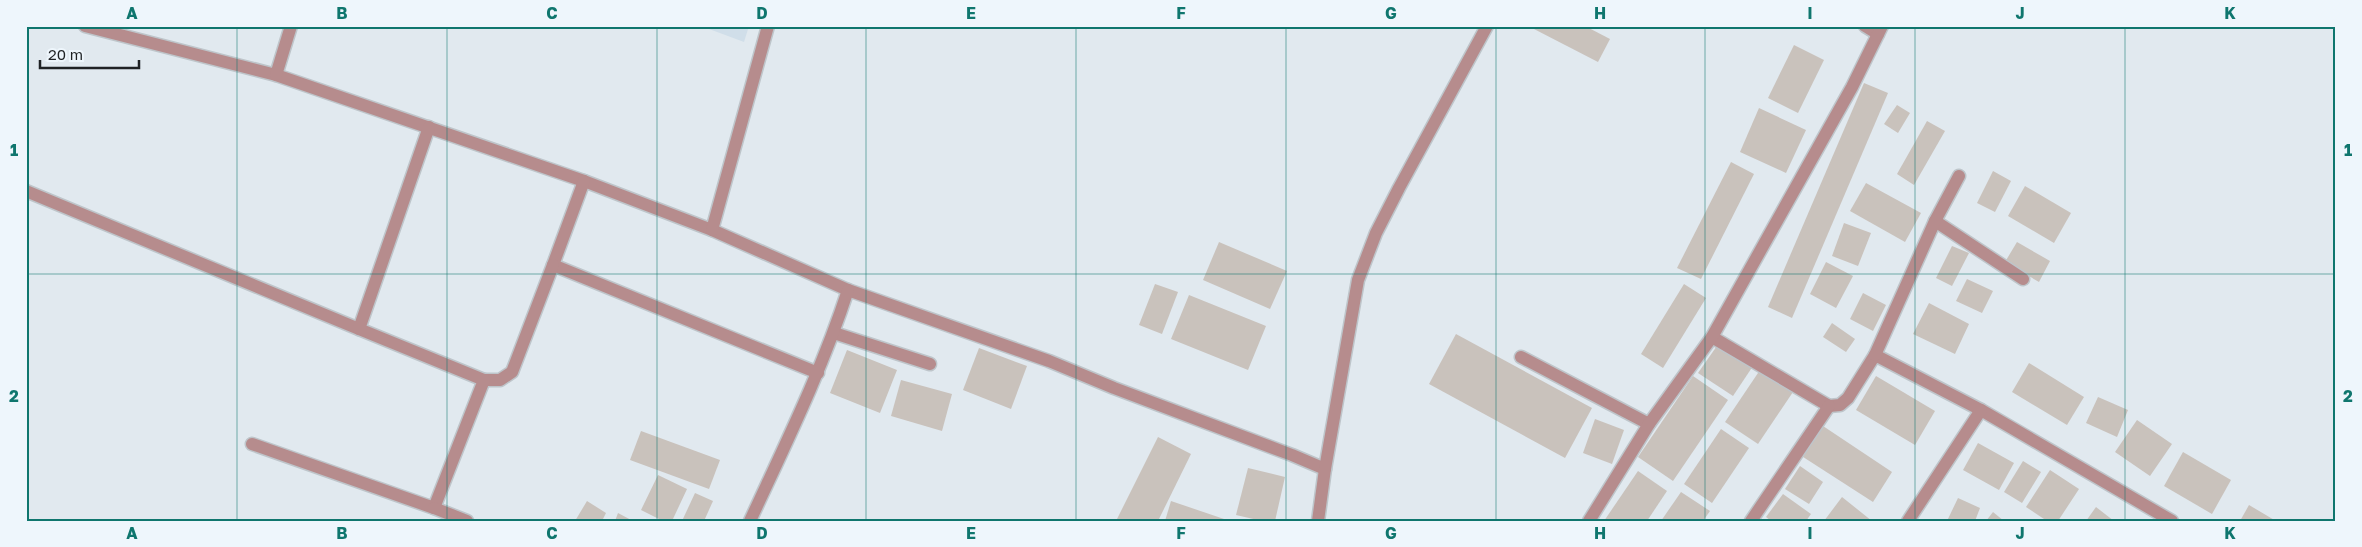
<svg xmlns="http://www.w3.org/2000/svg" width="2362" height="547" font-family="'Golos Text',sans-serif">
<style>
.built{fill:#d0dee9}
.building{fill:#c9c2bc}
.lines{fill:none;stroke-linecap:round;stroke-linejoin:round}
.minor-casing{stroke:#bec5ca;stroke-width:15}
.minor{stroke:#b68c8d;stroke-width:12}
.grid{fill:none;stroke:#0f766e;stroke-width:1;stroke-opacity:0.55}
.neatline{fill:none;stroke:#0f766e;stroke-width:2}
.grid-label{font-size:16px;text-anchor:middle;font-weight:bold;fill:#0f766e}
</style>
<rect width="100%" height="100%" fill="#e1e9ef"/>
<path class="built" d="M701 26H749L744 42Z"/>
<g class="building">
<path d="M1536 26H1585L1610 39 1598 62 1534 29Z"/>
<path d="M1794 45 1824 60 1798 113 1768 98Z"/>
<path d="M1864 83 1888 93 1792 318 1768 307Z"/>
<path d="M1897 105 1910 113 1898 133 1884 124Z"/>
<path d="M1759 108 1806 130 1786 173 1740 152Z"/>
<path d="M1927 121 1945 131 1914 185 1897 174Z"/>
<path d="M1731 162 1754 174 1701 279 1677 268Z"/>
<path d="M1993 171 2011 181 1995 212 1977 203Z"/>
<path d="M1866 183 1921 213 1905 242 1850 211Z"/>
<path d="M2025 186 2071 213 2054 243 2008 216Z"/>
<path d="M1844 223 1871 233 1858 266 1832 256Z"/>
<path d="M1219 242 1287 271 1270 309 1203 280Z"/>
<path d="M2017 242 2050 261 2039 282 2005 262Z"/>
<path d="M1952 246 1969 253 1952 286 1936 278Z"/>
<path d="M1826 262 1853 276 1836 308 1810 294Z"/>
<path d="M1967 279 1993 291 1982 313 1956 301Z"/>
<path d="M1155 284 1178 292 1162 334 1139 325Z"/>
<path d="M1684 284 1706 298 1663 368 1641 354Z"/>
<path d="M1863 293 1886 305 1873 331 1850 319Z"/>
<path d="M1189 295 1266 326 1248 370 1171 339Z"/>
<path d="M1929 303 1969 324 1955 354 1913 334Z"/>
<path d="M1832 323 1855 339 1846 352 1823 337Z"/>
<path d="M1456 334 1592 408 1565 458 1429 384Z"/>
<path d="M1719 343 1753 366 1733 396 1698 373Z"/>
<path d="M979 348 1027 366 1011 409 963 390Z"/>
<path d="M847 350 897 370 880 413 830 393Z"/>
<path d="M2029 363 2084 397 2067 425 2012 392Z"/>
<path d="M1760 370 1793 392 1758 444 1725 422Z"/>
<path d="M1693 376 1728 400 1673 481 1638 457Z"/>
<path d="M1876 376 1935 411 1915 445 1856 410Z"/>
<path d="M901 380 952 394 942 431 891 416Z"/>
<path d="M2098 397 2128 410 2117 437 2086 423Z"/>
<path d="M1595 419 1624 430 1612 464 1583 453Z"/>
<path d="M2137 420 2172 444 2150 476 2115 452Z"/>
<path d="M1820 424 1892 472 1873 502 1800 455Z"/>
<path d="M1721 429 1749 448 1712 503 1684 484Z"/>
<path d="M641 431 720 460 709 489 630 460Z"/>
<path d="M1158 437 1191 454 1158 521H1116Z"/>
<path d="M1978 443 2014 463 1999 490 1963 470Z"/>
<path d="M2183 452 2231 480 2212 514 2164 486Z"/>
<path d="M2023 461 2041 472 2022 503 2004 492Z"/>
<path d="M1800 466 1823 482 1809 504 1785 489Z"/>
<path d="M1248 468 1285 477 1275 521H1262L1236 515Z"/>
<path d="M2050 470 2079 489 2058 521H2047L2026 507Z"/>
<path d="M1638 471 1667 491 1647 521H1604Z"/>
<path d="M658 475 687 489 672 521H663L641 510Z"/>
<path d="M1681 492 1710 511 1703 521H1661Z"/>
<path d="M695 493 713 501 704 521H682Z"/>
<path d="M1783 494 1811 514 1806 521H1771L1766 517Z"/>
<path d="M1842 497 1872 521H1824Z"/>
<path d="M1958 498 1980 508 1975 521H1947Z"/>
<path d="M587 501 606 513 602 521H575Z"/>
<path d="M1171 501 1227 520V521H1165Z"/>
<path d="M2249 505 2276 521H2240Z"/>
<path d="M2096 507 2114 521H2086Z"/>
<path d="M1993 512 2004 521H1986Z"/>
<path d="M618 513 633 521H615Z"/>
</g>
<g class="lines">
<g class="minor-casing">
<g id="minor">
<path d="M85 26 276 75 584 181 712 230 848 290 1049 361 1114 388 1292 455 1325 469"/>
<path d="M1865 26 1878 34"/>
<path d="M276 75 291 26"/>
<path d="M584 181 553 265 818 373"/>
<path d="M26 191 359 329"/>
<path d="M1935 221 2023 279"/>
<path d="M712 230 768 26"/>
<path d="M834 333 930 364"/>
<path d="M1712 337 1829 406 1840 405 1848 398 1875 355 1981 410 2172 521"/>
<path d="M1875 355 1935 221 1959 176"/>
<path d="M1521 357 1649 424"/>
<path d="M484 380H500L512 372 553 265"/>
<path d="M252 444 434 508 484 380 359 329 429 127"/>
<path d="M434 508 467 521"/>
<path d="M750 521C785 445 822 370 848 290"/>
<path d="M1318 521 1325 469 1358 280 1376 233 1399 188 1487 26"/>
<path d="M1589 521 1649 424 1712 337 1852 87 1882 26"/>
<path d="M1751 521 1829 406"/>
<path d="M1908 521 1981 410"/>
</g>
</g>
<use href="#minor" class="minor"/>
</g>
<path class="grid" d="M237 26V521M447 26V521M657 26V521M866 26V521M1076 26V521M1286 26V521M1496 26V521M1705 26V521M1915 26V521M2125 26V521M26 274H2336"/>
<rect width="2362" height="547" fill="none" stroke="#eef6fc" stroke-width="55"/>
<path d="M40 60v8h99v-8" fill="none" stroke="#1f2224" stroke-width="2.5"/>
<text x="48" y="60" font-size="15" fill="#1f2224" stroke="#eef6fc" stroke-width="4" paint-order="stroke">20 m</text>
<rect x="28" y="28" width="2306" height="492" class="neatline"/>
<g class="grid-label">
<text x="132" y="19">A</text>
<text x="342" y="19">B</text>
<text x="552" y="19">C</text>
<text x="762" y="19">D</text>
<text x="971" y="19">E</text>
<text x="1181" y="19">F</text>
<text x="1391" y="19">G</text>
<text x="1600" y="19">H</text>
<text x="1810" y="19">I</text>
<text x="2020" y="19">J</text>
<text x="2230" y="19">K</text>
<text x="14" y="156">1</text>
<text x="2348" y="156">1</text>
<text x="14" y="402">2</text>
<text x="2348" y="402">2</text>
<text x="132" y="539">A</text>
<text x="342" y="539">B</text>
<text x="552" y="539">C</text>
<text x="762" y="539">D</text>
<text x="971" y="539">E</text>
<text x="1181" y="539">F</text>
<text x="1391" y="539">G</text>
<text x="1600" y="539">H</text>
<text x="1810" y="539">I</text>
<text x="2020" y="539">J</text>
<text x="2230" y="539">K</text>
</g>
</svg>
